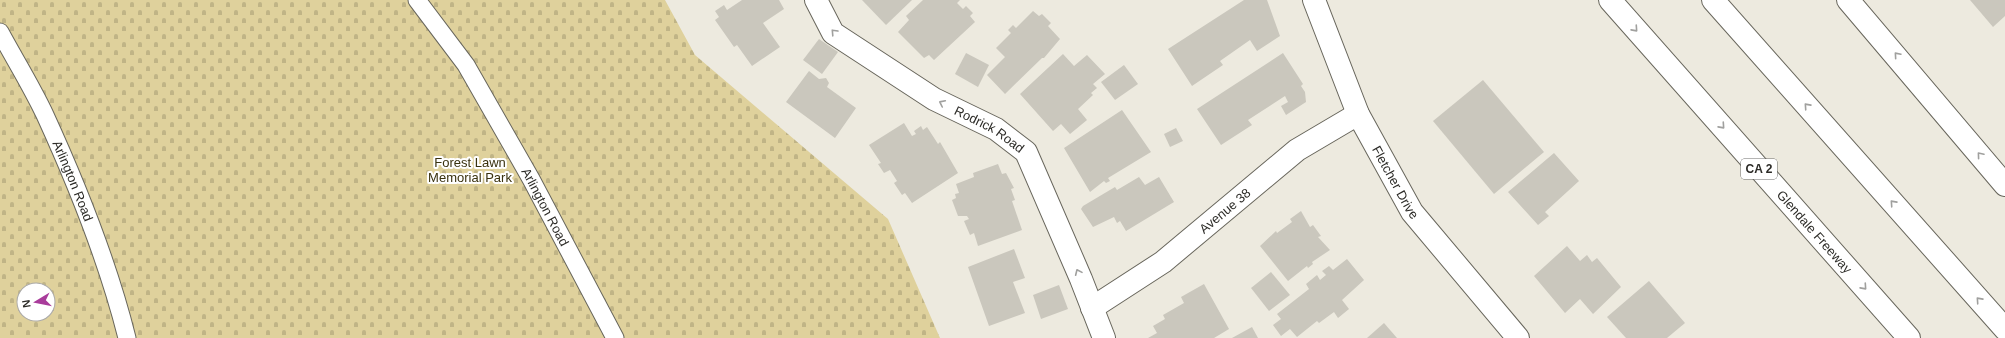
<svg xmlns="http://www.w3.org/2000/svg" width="2005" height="338" font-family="Helvetica,sans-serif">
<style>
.cemetery{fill:url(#cemetery-stones);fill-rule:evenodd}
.building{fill:#cac7bd}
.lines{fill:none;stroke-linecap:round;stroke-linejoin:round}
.lane-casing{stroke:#68665c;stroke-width:19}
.street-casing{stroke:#68665c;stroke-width:24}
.highway-casing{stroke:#68665c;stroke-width:24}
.lane{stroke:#fff;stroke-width:17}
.street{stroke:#fff;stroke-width:22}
.highway{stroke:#fff;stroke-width:22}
.oneway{stroke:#a0a09e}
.labels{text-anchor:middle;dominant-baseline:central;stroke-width:4;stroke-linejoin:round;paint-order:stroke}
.shield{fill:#fff;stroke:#6b6b68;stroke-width:1}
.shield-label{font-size:12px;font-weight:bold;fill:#2c2b27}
.street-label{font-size:13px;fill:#2c2b27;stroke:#fff}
.park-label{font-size:13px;fill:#3a320f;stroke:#fff}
</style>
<defs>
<pattern id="cemetery-stones" width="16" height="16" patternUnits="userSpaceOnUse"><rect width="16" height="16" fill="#dfd19c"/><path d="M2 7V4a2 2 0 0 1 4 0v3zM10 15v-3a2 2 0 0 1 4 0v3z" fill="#c0b486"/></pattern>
</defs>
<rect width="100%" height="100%" fill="#edeadf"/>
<path class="cemetery" d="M0 0H665L695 55 888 219 940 338H0ZM24 290H48V314H24Z"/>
<g class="building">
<path d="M742 0H779L784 9 763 23 780 47 752 66 737 45 734 47 715 20 719 17 715 11 724 5 727 10Z"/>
<path d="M862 0H912L886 25Z"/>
<path d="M923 0H960L957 3 963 9 966 6 973 13 970 16 975 22 934 60 929 55 924 58 898 32 909 20 906 16Z"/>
<path d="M1244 0H1267L1280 36 1257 51 1250 40 1220 61 1223 65 1192 86 1168 49Z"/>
<path d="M1970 0H2005V16L1993 27Z"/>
<path d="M1033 11 1039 16 1042 14 1051 23 1048 26 1060 39 1044 58H1042L1005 94 987 75 1005 57 996 48 1011 33 1008 30 1013 25 1016 28Z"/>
<path d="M819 39 838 52 822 74 803 60Z"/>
<path d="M966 53 989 65 978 87 955 74Z"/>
<path d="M1283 53 1303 84 1301 86 1305 92 1306 102 1286 115 1281 106 1288 102 1285 96 1248 120 1252 125 1221 145 1197 109Z"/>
<path d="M1063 54 1074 66 1087 55 1105 74 1093 84 1097 88 1091 93 1093 95 1078 109 1087 120 1070 134 1061 124 1053 131 1020 94Z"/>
<path d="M1124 65 1138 84 1115 100 1101 82Z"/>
<path d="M809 71 819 79 826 78 829 83 827 87 856 108 835 138 786 102Z"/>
<path d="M1483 80 1544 152 1494 194 1433 121Z"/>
<path d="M1122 110 1151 152 1108 178 1110 181 1106 183 1104 181 1090 192 1064 148Z"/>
<path d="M904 123 912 136 916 134 914 131 921 126 923 130 927 127 938 144 940 142 958 173 912 203 905 193 902 195 894 183 897 181 890 170 884 173 878 164 881 163 869 145Z"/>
<path d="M1176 128 1183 141 1170 147 1164 134Z"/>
<path d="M1554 153 1579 181 1545 212 1549 216 1538 225 1508 192Z"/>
<path d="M998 164 1002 174 1006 173 1014 188 1011 189 1015 200 1012 201 1022 230 978 246 974 233 970 235 964 221 969 219 967 216H958L952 200 956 198 955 194 959 193 956 184 974 177 973 173Z"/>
<path d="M1139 177 1145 185 1159 177 1174 202 1126 231 1120 221 1117 223 1114 217 1093 227 1081 209 1083 206 1115 187 1117 190Z"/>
<path d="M1301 211 1310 227 1313 225 1321 236 1318 237 1330 250 1312 262 1313 264 1308 268 1307 266 1288 281 1260 246 1276 231 1277 233 1292 222 1290 219Z"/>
<path d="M1567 246 1580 261 1587 255 1592 262 1597 258 1621 287 1593 314 1580 299 1565 313 1534 276Z"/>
<path d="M1014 249 1025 278 1013 282 1025 313 989 326 968 267Z"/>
<path d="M1347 259 1364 280 1342 300 1349 309 1338 318 1334 312 1319 323 1317 321 1297 337 1290 329 1281 336 1273 325 1281 319 1277 314 1309 289 1306 284 1317 275 1320 280 1326 275 1322 271 1329 266 1333 270Z"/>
<path d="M1271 272 1290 295 1269 311 1251 288Z"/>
<path d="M1649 281 1685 323 1667 338H1626L1607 317Z"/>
<path d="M1204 284 1229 329 1214 338H1148L1157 333 1153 326 1165 319 1163 315 1184 303 1181 297Z"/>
<path d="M1059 285 1068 309 1041 319 1033 295Z"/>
<path d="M1384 323 1397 338H1367Z"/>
<path d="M1252 327 1258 338H1232Z"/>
</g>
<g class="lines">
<g class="lane-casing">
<g id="lane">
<path id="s1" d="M417 0 466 65 531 179 615 338"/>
<path id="s2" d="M0 32C15 60 32 87 45 115 78 187 108 262 127 338"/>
</g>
</g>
<g class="street-casing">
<g id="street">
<path id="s3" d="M816 0 833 33 934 99 996 129 1026 152 1081 279 1104 338"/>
<path id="s4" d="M1314 0 1358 114 1412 212 1518 338"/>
<path id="s5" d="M1092 308 1163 262 1297 150 1358 114"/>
</g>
</g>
<g class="highway-casing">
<g id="highway">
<path id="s6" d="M1610 0 1909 338"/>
<path d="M1713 0 2005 329"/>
<path d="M1848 0 2005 185"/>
</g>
</g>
<use href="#lane" class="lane"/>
<use href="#street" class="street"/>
<use href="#highway" class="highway"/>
</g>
<defs><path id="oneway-chevron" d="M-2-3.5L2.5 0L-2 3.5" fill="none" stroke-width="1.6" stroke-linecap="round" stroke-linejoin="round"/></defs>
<g class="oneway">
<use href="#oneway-chevron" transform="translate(1635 29) rotate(48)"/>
<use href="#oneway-chevron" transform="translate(834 32) rotate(-133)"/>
<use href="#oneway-chevron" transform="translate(1897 55) rotate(-131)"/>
<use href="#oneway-chevron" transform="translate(942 103) rotate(-154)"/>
<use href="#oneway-chevron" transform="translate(1807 106) rotate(-132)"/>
<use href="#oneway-chevron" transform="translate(1722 126) rotate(48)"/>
<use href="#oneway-chevron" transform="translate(1980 155) rotate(-130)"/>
<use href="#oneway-chevron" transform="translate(1893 203) rotate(-132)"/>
<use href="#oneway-chevron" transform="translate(1078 272) rotate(-114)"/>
<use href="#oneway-chevron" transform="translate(1864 287) rotate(48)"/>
<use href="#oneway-chevron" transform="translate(1979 300) rotate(-132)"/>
</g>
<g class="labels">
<rect class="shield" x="1741" y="159" width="36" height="20" rx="3"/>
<g class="shield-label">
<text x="1759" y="169">CA 2</text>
</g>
<g class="street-label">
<text stroke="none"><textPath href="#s3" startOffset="221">Rodrick Road</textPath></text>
<text stroke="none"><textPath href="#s2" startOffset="166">Arlington Road</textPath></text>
<text stroke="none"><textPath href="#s4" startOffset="200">Fletcher Drive</textPath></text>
<text stroke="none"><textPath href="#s1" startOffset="244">Arlington Road</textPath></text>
<text stroke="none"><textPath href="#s5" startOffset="165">Avenue 38</textPath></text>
<text stroke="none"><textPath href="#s6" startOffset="309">Glendale Freeway</textPath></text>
</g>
<g class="park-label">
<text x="470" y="162">Forest Lawn<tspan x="470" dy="15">Memorial Park</tspan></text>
</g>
</g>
<g transform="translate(36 302) rotate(260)"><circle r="19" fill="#ffffff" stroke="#abaaa9"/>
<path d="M0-3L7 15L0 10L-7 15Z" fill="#a93c9b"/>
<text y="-6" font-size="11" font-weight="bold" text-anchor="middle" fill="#2c2b27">N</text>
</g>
</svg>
